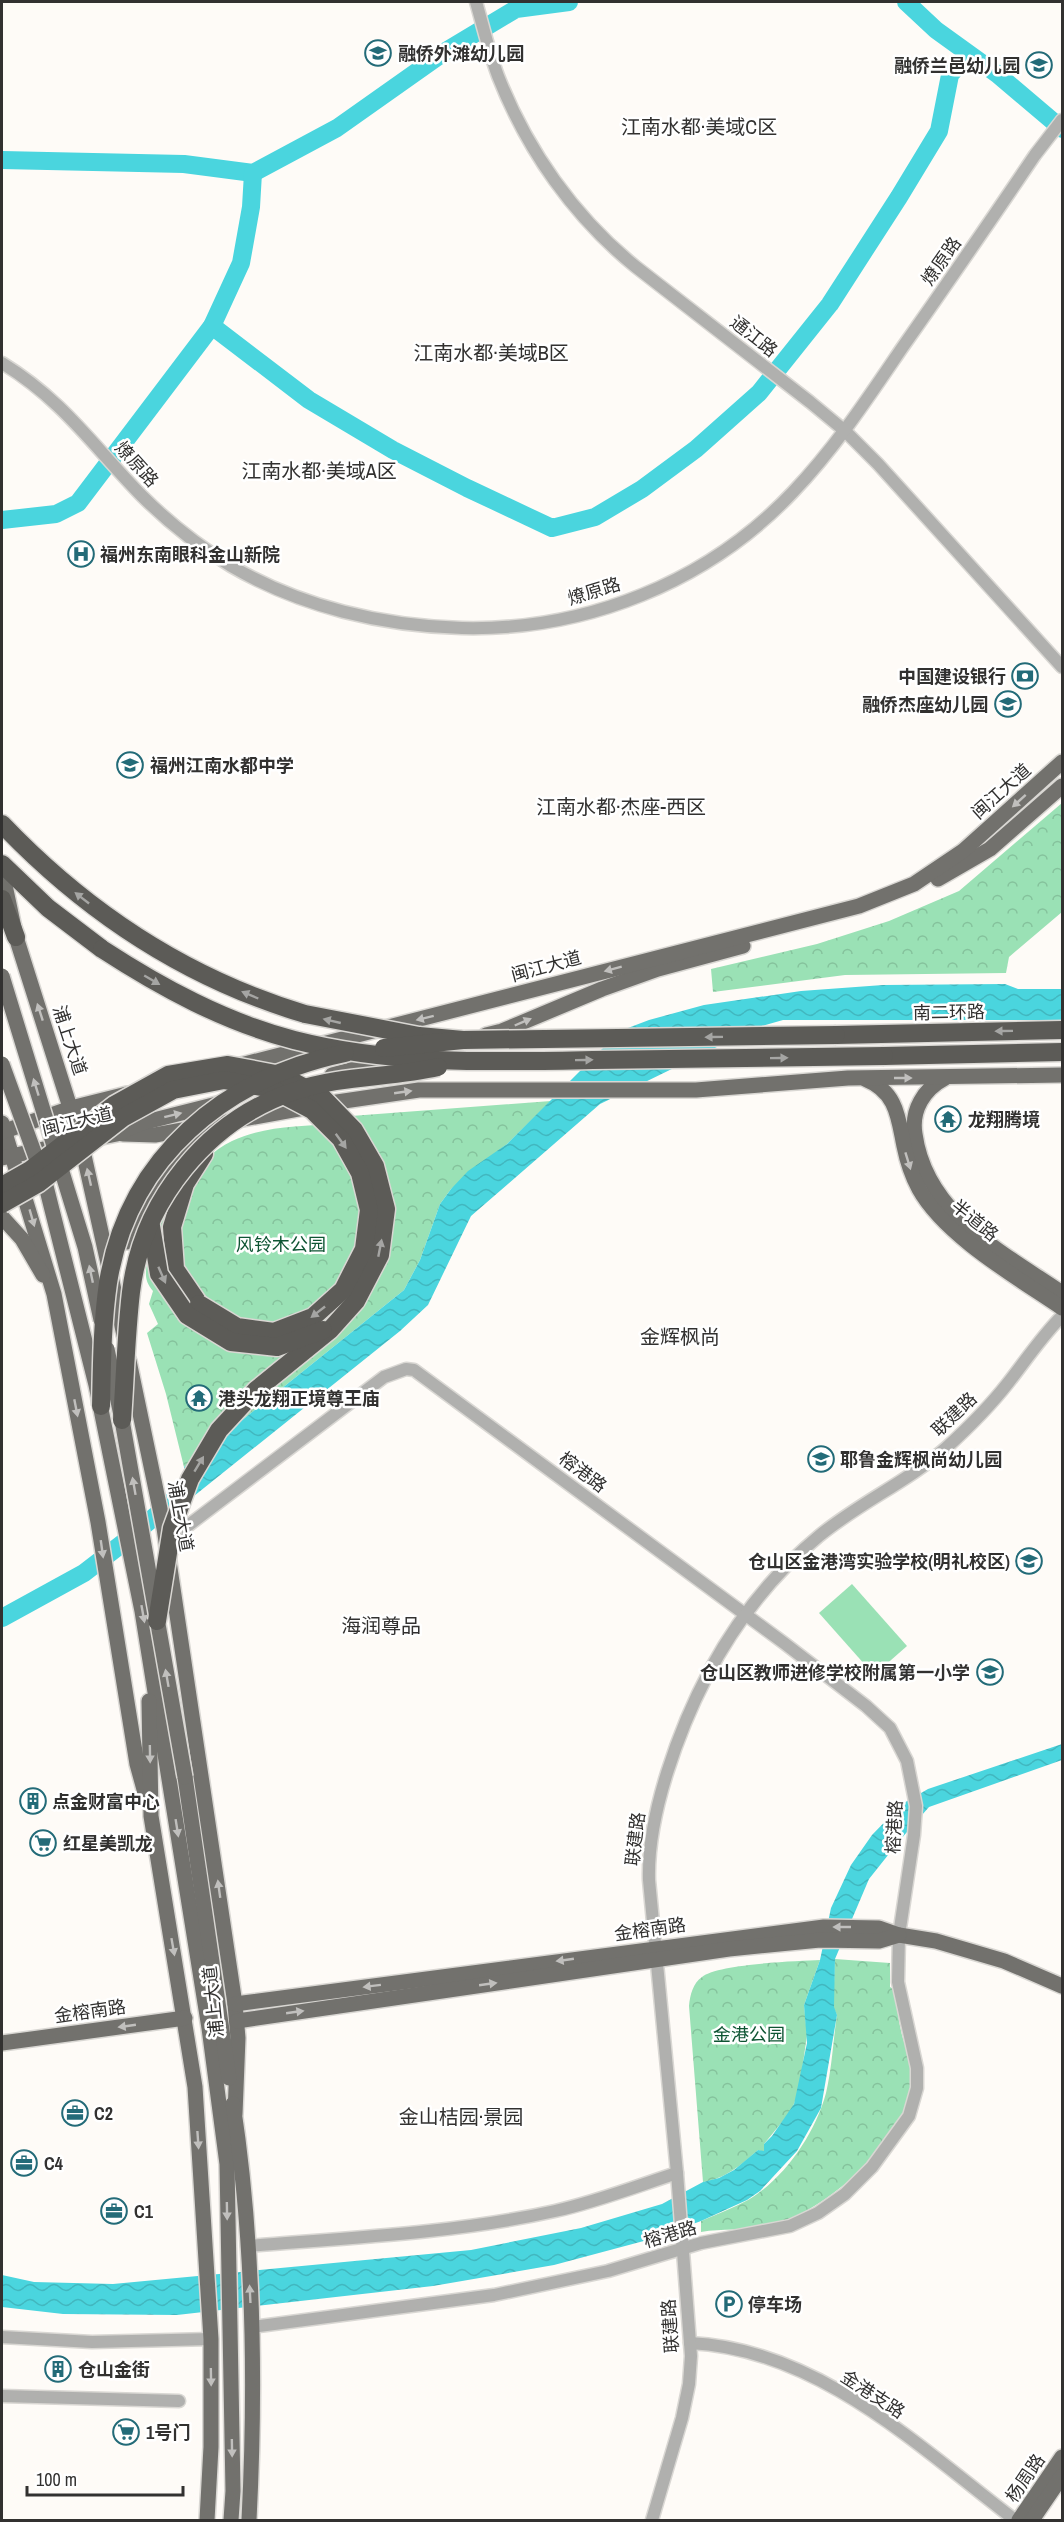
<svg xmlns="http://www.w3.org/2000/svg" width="1064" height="2522" font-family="'Archivo Narrow','Noto Sans SC',sans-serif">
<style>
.green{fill:#9ae1b5}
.park{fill:url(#park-crowns)}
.water{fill:url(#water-waves)}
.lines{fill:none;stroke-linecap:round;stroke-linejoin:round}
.river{stroke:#4ad5de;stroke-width:18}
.minor-casing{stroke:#d9d7d3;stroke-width:15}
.major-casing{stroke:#d9d7d3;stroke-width:18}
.highway-casing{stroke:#d9d7d3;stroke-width:21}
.minor{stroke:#b0b0ae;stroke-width:12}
.major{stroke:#72716d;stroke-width:15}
.highway{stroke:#5c5b57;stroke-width:18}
.major-bridge-casing{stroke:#d9d7d3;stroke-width:18;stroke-linecap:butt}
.highway-bridge-casing{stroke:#d9d7d3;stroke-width:21;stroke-linecap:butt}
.major-bridge{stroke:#72716d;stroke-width:15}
.highway-bridge{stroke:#5c5b57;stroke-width:18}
.oneway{fill:#c0bfbd}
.oneway2{fill:#a5a5a3}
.labels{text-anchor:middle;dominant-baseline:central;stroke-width:5;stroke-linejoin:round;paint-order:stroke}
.poi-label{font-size:18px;font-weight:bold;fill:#323130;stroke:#fff;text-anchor:start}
.street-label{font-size:18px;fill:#323130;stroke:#fff}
.park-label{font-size:18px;fill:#0e5533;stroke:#fff}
.neighbourhood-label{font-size:20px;fill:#323130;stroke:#fff}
</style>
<defs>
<pattern id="park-crowns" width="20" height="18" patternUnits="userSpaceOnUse" patternTransform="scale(1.5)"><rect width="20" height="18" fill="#9ae1b5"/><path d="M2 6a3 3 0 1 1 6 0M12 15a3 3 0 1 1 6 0" fill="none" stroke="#85c29c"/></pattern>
<pattern id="water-waves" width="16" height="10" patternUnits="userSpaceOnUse" patternTransform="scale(1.5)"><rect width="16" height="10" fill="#4ad5de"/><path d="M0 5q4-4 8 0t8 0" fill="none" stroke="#41b7bf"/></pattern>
</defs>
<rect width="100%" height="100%" fill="#fefbf7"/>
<path class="green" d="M852 1584 907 1646 874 1675 819 1613Z"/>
<g class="park">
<path d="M1062 803V912L1009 957 1006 973 845 975 713 992 711 969 817 944 889 921 959 891Z"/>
<path d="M551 1101 507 1144 451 1189 440 1204 420 1260 404 1290 184 1467 166 1394 147 1333 158 1324 149 1304 153 1291C142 1279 146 1267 150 1253 161 1213 194 1159 232 1141 264 1126 301 1126 336 1124L338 1117Z"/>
<path d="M835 1959 890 1963V1987L895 1990C897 2005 898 2020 902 2035 906 2050 913 2063 912 2079 909 2139 825 2213 769 2226 748 2231 724 2228 701 2232V2221C717 2214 733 2208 748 2200 784 2179 815 2134 826 2093 832 2068 833 2041 837 2015L833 2007Z"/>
<path d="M820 1960 804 2005 807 2035 799 2091 791 2111 764 2144V2152L758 2150C741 2165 725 2179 703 2182L689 2006C690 1995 693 1983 702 1977 717 1964 796 1961 820 1960Z"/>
</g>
<g class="water">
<path d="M1005 984 1018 989H1062V1020H783L758 1027 600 1104 471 1216 428 1305 400 1331 189 1500 184 1467 404 1290 420 1260 440 1204 451 1189 468 1171 507 1144 620 1031 649 1020 704 1005 801 991 883 985Z"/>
<path d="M1062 1744V1760L929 1807 900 1840 869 1879 835 1959 834 2007 837 2015 821 2108 797 2151 760 2191 747 2200 701 2221 655 2238 554 2265 433 2286 177 2315 63 2314 2 2307V2275L34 2282 113 2284 471 2250 581 2228 662 2204 703 2182 719 2178 734 2170 758 2150 764 2151V2144L772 2136 794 2104 807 2043 804 2005 820 1960 831 1908 851 1865 872 1835 902 1804 928 1789Z"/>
</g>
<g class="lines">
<g class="river">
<path d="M906 2 936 30 997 74 1062 129"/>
<path d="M2 160 184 164 253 173 337 128 446 51 516 9 569 2"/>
<path d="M212 326 309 400 393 450 467 488 552 528 595 517 642 489 696 449 759 393 830 304 899 197 939 131 950 75 968 54"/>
<path d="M2 520 56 514 78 503 212 326 241 263 251 207 253 173"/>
<path d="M2 1618 84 1573 132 1536 191 1485"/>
</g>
<g class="minor-casing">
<g id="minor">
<path d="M476 2C483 26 489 52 498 76 527 150 574 217 636 267L810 402 845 431 878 464 1062 667"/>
<path d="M2 363C64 401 93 446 142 496 168 522 200 547 231 566 301 607 383 626 462 628 586 631 708 582 793 492 835 448 868 398 902 348 947 284 991 220 1035 155L1062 120"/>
<path d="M169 1540 384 1377 406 1369 414 1370 784 1643 866 1706 890 1728 907 1761 916 1806 914 1835 899 1935 898 1982 917 2068V2088L909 2116 872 2167 845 2194 818 2213 790 2226 701 2243 608 2271 494 2295 252 2327"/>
<path d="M247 2246C347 2238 457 2233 555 2211 596 2202 637 2186 677 2173"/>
<path d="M2 2337 92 2342 211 2339"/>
<path d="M690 2343C818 2349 918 2446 1015 2520"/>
<path d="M2 2396 179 2401"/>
<path d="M652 2520 682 2418 689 2384 691 2356 677 2173 649 1880C648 1843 656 1808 667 1773 696 1681 744 1598 819 1536 859 1503 907 1482 946 1448 968 1428 990 1406 1008 1383 1026 1360 1042 1336 1062 1316"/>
</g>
</g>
<g class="major-casing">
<g id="major">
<path d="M2 871 16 937 81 1142 124 1335"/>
<path d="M938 879 990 849 1062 786"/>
<path d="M486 1035 502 1031 602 989 658 969 743 946"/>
<path d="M237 1066 859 906 914 884 963 851 1062 762"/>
<path d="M332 1075 393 1059"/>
<path d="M945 1078C924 1089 911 1110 915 1134 926 1214 1002 1252 1062 1293"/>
<path d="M865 1079C897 1092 898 1117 904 1146 907 1161 912 1176 919 1189 945 1236 1018 1278 1062 1308"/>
<path d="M2 1123 54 1294 98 1522 137 1764 145 1793"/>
<path d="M2 1132 71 1108 127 1094"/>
<path d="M123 1134 155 1135 337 1102 419 1090H696L848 1078 1062 1075"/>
<path d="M97 1138 117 1134 142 1123 221 1103"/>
<path d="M2 1158 62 1145"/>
<path d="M45 1182 96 1385 142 1611 209 2028 227 2164 233 2491 231 2520"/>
<path d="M2 1217 22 1239 43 1275"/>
<path d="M127 1242C142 1201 176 1156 212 1132"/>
<path d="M129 1361 164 1528 235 2004 238 2038 235 2114"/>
<path d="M149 1701 151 1816 195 2087 211 2339V2447L207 2520"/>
<path d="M185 1777 229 2078"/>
<path d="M235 2004 824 1927 879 1928 899 1935 936 1941 1004 1961 1062 1986"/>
<path d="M237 2021 729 1949 820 1940 879 1941 899 1935"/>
<path d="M2 2043 185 2018"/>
<path d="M233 2104C254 2241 256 2383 249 2520"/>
<path d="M1019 2520 1062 2457"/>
<path d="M1032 2520 1062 2476"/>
</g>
</g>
<g class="highway-casing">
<g id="highway">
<path d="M2 824C86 912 188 979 305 1014"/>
<path d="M2 864 48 908 102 949"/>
<path d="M2 899 16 937"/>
<path d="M836 1035 1062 1030"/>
<path d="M884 1056 1062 1052"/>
<path d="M199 1304 175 1269 172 1227 185 1184 204 1154"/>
</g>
</g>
<use href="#minor" class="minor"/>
<use href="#major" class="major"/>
<use href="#highway" class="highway"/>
<g class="major-bridge-casing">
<g id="major-bridge">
<path d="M2 976 85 1247 101 1320"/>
<path d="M2 1064 42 1174"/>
<path d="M107 1349 122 1420 185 1777"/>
</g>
</g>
<g class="highway-bridge-casing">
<g id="highway-bridge">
<path d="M102 949C162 988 225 1022 294 1040 392 1065 493 1062 593 1060 690 1059 787 1058 884 1056"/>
<path d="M305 1014 419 1036 463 1040 836 1035"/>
<path d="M384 1048 463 1040"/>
<path d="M2 1186 30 1170 114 1105 168 1075 228 1065 281 1075 323 1098 354 1130 375 1166 386 1209 380 1255 356 1301 330 1330 256 1390 219 1430 190 1479 172 1528 157 1621"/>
<path d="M2 1204 39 1183 124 1117 173 1090 224 1080 272 1089 312 1110 341 1139 360 1173 369 1210 364 1249 343 1290 313 1317 274 1332 237 1327 199 1304"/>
<path d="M151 1226 159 1274 187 1315 231 1342 277 1347 323 1330"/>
<path d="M101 1406C102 1365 102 1324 108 1283 128 1157 225 1078 345 1053"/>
<path d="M122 1420C125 1378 126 1335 131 1292 142 1201 207 1120 295 1091 341 1075 391 1078 438 1067"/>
</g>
</g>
<use href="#major-bridge" class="major-bridge"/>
<use href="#highway-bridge" class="highway-bridge"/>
</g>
<defs><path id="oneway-solid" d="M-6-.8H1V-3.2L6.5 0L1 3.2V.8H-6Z" transform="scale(1.5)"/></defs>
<g class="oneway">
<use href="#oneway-solid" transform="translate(1019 801) rotate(138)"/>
<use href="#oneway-solid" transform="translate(613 969) rotate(165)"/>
<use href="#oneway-solid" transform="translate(40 1012) rotate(-108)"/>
<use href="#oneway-solid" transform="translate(425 1018) rotate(166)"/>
<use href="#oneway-solid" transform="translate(523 1022) rotate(-23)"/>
<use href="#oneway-solid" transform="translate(903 1078)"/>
<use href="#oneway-solid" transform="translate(36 1087) rotate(-107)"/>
<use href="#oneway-solid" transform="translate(403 1092) rotate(-8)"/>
<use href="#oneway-solid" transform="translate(173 1115) rotate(-14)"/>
<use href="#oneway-solid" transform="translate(908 1161) rotate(73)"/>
<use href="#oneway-solid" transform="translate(89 1177) rotate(-103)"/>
<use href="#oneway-solid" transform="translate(32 1218) rotate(74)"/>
<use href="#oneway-solid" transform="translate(91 1274) rotate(-102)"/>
<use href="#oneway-solid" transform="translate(76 1408) rotate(79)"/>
<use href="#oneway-solid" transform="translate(134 1486) rotate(-100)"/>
<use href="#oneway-solid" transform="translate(102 1549) rotate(82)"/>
<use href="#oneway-solid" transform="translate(143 1614) rotate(80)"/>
<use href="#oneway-solid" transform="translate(167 1678) rotate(-100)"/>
<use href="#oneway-solid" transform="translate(150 1754) rotate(89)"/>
<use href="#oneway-solid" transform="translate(177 1828) rotate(81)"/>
<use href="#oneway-solid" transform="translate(219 1889) rotate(-98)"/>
<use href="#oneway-solid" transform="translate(842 1927) rotate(180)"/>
<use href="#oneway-solid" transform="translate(173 1947) rotate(80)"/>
<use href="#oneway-solid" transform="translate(565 1960) rotate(172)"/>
<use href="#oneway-solid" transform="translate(488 1984) rotate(-8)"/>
<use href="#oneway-solid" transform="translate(372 1986) rotate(173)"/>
<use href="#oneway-solid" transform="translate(295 2012) rotate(-8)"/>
<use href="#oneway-solid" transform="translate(127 2026) rotate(172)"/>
<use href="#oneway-solid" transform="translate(198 2140) rotate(86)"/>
<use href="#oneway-solid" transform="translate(227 2211) rotate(89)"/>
<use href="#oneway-solid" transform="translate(250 2294) rotate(-93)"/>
<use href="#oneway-solid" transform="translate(211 2377) rotate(89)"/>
<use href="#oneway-solid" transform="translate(232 2448) rotate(89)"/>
</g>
<g class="oneway2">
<use href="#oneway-solid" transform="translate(82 898) rotate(-142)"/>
<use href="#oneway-solid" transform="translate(152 980) rotate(30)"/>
<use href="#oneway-solid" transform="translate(250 995) rotate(-157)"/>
<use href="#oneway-solid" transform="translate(332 1021) rotate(-167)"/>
<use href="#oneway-solid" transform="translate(1004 1031) rotate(179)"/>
<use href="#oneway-solid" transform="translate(714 1037) rotate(179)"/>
<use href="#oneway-solid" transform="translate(779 1058) rotate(-1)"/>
<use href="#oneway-solid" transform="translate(584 1060) rotate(-1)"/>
<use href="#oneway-solid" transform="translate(341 1141) rotate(54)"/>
<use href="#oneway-solid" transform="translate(380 1248) rotate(-79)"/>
<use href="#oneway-solid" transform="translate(162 1275) rotate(66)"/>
<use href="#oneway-solid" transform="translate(318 1312) rotate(142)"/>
<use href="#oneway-solid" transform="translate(199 1464) rotate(-59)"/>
</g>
<defs>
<g id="school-ring" transform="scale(1.35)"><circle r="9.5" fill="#fff" stroke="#236b78" stroke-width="1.5"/><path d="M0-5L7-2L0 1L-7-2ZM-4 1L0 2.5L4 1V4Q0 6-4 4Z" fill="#236b78"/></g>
<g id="hospital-ring" transform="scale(1.35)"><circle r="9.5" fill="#fff" stroke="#236b78" stroke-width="1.5"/><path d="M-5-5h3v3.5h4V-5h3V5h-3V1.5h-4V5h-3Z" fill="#236b78"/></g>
<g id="bank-ring" transform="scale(1.35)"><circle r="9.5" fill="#fff" stroke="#236b78" stroke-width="1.5"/><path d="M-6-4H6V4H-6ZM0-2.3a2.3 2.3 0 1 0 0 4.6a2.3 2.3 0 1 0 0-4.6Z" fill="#236b78"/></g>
<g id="temple-ring" transform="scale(1.35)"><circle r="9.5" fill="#fff" stroke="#236b78" stroke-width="1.5"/><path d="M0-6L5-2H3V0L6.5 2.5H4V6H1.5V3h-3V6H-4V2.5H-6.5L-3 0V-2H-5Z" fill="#236b78"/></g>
<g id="building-ring" transform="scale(1.35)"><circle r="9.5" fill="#fff" stroke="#236b78" stroke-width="1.5"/><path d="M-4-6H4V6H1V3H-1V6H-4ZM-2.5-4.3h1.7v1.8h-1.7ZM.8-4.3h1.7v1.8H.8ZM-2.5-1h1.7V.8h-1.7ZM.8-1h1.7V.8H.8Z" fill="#236b78"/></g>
<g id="supermarket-ring" transform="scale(1.35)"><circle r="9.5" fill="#fff" stroke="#236b78" stroke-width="1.5"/><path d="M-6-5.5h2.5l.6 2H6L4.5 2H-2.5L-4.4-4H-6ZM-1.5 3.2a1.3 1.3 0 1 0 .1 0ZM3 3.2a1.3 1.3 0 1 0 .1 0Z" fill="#236b78"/></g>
<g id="office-ring" transform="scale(1.35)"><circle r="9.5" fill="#fff" stroke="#236b78" stroke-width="1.5"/><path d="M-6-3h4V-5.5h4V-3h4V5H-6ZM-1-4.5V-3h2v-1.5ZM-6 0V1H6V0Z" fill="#236b78"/></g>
<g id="parking-ring" transform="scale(1.35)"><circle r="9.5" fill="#fff" stroke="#236b78" stroke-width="1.5"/><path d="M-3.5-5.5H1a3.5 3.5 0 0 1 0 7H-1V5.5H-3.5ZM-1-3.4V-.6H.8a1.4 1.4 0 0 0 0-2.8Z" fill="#236b78"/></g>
</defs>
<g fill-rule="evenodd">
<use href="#school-ring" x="378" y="53"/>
<use href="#school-ring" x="1039" y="65"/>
<use href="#hospital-ring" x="81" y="554"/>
<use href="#bank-ring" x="1025" y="676"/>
<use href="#school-ring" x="1008" y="704"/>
<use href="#school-ring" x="130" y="765"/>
<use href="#temple-ring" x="948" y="1119"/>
<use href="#temple-ring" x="199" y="1398"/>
<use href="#school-ring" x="821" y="1459"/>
<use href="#school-ring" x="1029" y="1561"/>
<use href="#school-ring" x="990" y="1672"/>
<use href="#building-ring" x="33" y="1801"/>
<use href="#supermarket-ring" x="43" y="1843"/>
<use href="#office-ring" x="75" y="2113"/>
<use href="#office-ring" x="24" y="2163"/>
<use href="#office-ring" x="114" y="2211"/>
<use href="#parking-ring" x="729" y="2304"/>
<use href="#building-ring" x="58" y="2369"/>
<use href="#supermarket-ring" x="126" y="2432"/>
</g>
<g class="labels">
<g class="poi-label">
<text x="398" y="53">融侨外滩幼儿园</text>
<text x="1020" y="65" text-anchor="end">融侨兰邑幼儿园</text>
<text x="100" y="554">福州东南眼科金山新院</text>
<text x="1006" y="676" text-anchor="end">中国建设银行</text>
<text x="988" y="704" text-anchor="end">融侨杰座幼儿园</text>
<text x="150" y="765">福州江南水都中学</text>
<text x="968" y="1119">龙翔腾境</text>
<text x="218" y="1398">港头龙翔正境尊王庙</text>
<text x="840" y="1459">耶鲁金辉枫尚幼儿园</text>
<text x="1010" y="1561" text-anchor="end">仓山区金港湾实验学校(明礼校区)</text>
<text x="970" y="1672" text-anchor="end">仓山区教师进修学校附属第一小学</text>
<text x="52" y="1801">点金财富中心</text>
<text x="63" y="1843">红星美凯龙</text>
<text x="94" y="2113">C2</text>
<text x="44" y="2163">C4</text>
<text x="134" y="2211">C1</text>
<text x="748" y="2304">停车场</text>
<text x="78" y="2369">仓山金街</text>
<text x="146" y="2432">1号门</text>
</g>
<g class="street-label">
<text transform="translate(941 261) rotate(-55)">燎原路</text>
<text transform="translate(754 336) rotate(38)">通江路</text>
<text transform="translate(137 464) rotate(48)">燎原路</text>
<text transform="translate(594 591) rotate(-17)">燎原路</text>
<text transform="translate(1001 791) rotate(-42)">闽江大道</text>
<text transform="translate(546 966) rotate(-15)">闽江大道</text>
<text transform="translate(949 1012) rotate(-1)">南二环路</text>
<text transform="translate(70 1040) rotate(72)">浦上大道</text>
<text transform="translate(77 1121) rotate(-13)">闽江大道</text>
<text transform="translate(975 1220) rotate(39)">半道路</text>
<text transform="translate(954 1414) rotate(-44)">联建路</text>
<text transform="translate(583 1472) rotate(37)">榕港路</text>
<text transform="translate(181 1516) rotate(80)">浦上大道</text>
<text transform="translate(894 1827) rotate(-87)">榕港路</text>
<text transform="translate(635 1839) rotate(-83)">联建路</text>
<text transform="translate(650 1929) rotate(-8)">金榕南路</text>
<text transform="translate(213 2002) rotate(-96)">浦上大道</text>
<text transform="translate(90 2011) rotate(-8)">金榕南路</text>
<text transform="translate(670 2234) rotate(-16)">榕港路</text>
<text transform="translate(670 2326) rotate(-94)">联建路</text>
<text transform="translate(873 2394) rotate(33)">金港支路</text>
<text transform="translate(1025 2478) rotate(-56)">杨周路</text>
</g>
<g class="park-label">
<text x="281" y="1244">风铃木公园</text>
<text x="749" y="2034">金港公园</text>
</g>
<g class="neighbourhood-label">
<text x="699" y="126">江南水都·美域C区</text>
<text x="491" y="352">江南水都·美域B区</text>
<text x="319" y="470">江南水都·美域A区</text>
<text x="621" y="806">江南水都·杰座-西区</text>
<text x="680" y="1336">金辉枫尚</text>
<text x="381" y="1625">海润尊品</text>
<text x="461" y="2116">金山桔园·景园</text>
</g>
</g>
<rect width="1064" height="2522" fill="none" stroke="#323130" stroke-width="6"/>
<path d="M27 2486v9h156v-9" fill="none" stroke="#323130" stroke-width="3"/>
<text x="36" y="2486" font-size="18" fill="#323130" stroke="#ffffff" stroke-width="4.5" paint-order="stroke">100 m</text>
</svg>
